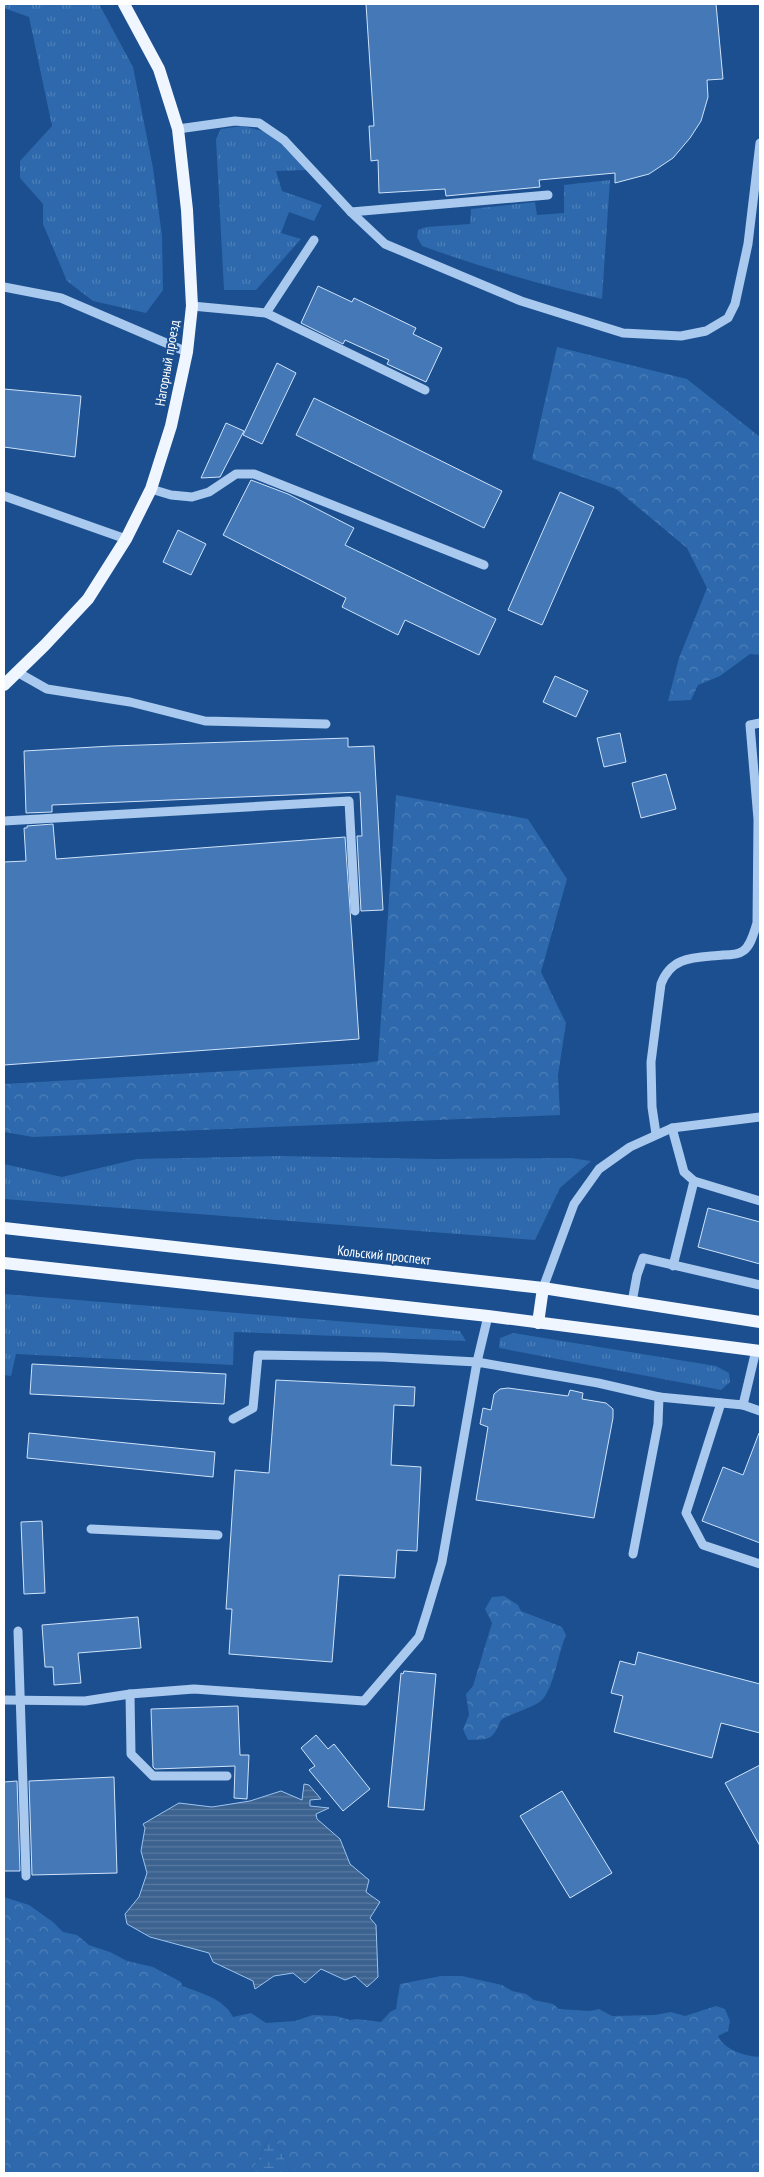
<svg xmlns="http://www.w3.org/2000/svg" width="764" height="2177" font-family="'PT Sans Narrow',sans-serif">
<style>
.grass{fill:url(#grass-tufts)}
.forest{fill:url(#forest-crowns)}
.wetland{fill:url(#wetland-marsh)}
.water{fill:url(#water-rules);stroke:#9cc4f0}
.building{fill:#4478b7;stroke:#cfe3fa}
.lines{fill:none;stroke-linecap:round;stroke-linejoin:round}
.minor{stroke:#a9c9ee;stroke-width:9}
.major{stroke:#f0f6ff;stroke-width:12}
.labels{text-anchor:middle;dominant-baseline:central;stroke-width:4;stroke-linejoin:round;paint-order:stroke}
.street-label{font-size:14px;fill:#fff;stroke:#1b4f8f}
</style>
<defs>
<pattern id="grass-tufts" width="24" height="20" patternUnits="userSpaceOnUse" patternTransform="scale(1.25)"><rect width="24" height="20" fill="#2e69ad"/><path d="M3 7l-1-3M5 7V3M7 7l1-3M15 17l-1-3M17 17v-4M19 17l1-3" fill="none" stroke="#4d80b9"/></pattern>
<pattern id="forest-crowns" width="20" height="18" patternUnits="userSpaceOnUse" patternTransform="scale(1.25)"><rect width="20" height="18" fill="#2e69ad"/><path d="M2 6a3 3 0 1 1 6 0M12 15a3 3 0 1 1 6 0" fill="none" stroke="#4d80b9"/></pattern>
<pattern id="wetland-marsh" width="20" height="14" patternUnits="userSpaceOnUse" patternTransform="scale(1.25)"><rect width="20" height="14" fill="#2e69ad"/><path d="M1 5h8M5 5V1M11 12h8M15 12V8" fill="none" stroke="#4d80b9"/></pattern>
<pattern id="water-rules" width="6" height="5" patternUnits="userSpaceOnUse" patternTransform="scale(1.25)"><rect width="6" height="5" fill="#3c6290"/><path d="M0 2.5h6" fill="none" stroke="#597aa1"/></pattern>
</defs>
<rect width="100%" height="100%" fill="#1b4f8f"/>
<g class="grass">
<path d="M4 4H99L133 67 153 168 162 236 163 290 146 313 93 301 67 281 43 224V204L20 178V161L52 126 29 17 4 8Z"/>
<path d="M242 126 267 132 287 147 308 170 276 171 282 191 322 205 314 221 289 212 281 233 301 239 256 290H224L216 139 221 129Z"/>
<path d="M610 180 602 299C540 285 481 267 422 246L417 237 418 230 426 227 470 224 471 209 535 202 537 215 564 213V185Z"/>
<path d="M280 1156 434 1159 570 1158 591 1161 560 1188 535 1240 4 1199V1164L62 1177 137 1159Z"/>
<path d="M4 1294 460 1331 466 1341 234 1332 233 1365 16 1354 11 1376 4 1375Z"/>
<path d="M513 1333 716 1366 729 1373 730 1382 721 1390 499 1348 500 1338Z"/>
</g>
<g class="forest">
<path d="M557 347 687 379 760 437V655L750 654 720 676 698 685 691 700 668 701 679 658 707 588 687 548 616 489 532 459Z"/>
<path d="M396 795 528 819 567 879 541 972 566 1023 558 1075 560 1115 33 1137 4 1132V1084L366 1063 378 1061Z"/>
<path d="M504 1596 518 1605 521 1611 562 1627 566 1635C558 1653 554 1689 541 1701 532 1708 512 1713 501 1720 492 1741 490 1739 468 1740L463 1729 469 1715 466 1694 473 1686 492 1623 485 1609 492 1597Z"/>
<path d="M4 1897 29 1905 53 1922 63 1932 77 1935 89 1945 110 1952 127 1961 153 1967 181 1982 182 1986C201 1993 223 1998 233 2017L251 2013 266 2023 295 2021 313 2015 336 2016 350 2020 357 2019 381 2022 390 2012 396 2009 400 1984 441 1976H462L502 1985 512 1991 526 1994 534 2000 553 2004 559 2009 590 2011 599 2009 612 2016 655 2015 671 2012 685 2016 716 2006 725 2009 730 2021 728 2031 718 2036C724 2050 745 2056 760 2057V2173H289L290 2170 272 2133 256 2164 249 2173H4Z"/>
</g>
<path class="wetland" d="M272 2133 290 2170 289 2173H249L256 2164Z"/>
<path class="water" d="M304 1784 309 1785 321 1799 310 1800V1806L329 1808 316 1814 317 1819 340 1839 350 1864 369 1880 366 1892 380 1902 370 1918 376 1925 378 1977 367 1987 355 1976 345 1980 321 1969 305 1983 293 1973 274 1976 255 1989 253 1981 213 1962 209 1953 150 1937 127 1924 125 1914 139 1897 147 1873 141 1851 145 1828 143 1824 179 1803 212 1807 250 1801 281 1791 302 1800Z"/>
<g class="building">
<path d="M366 4H716L723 79 707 80 708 97 701 121 690 138 673 158 649 174 615 183V173L539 180 540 187 446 196 445 189 379 193 378 160 371 161 369 126H374Z"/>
<path d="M318 286 352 302 354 298 416 328 413 334 442 348 426 382 387 364 389 360 345 340 343 344 301 323Z"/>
<path d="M277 363 296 373 262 444 243 435Z"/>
<path d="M4 389 81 396 75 457 4 447Z"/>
<path d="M314 398 502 491 484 528 296 435Z"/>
<path d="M226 423 244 431 220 477 201 478Z"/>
<path d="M251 480 288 494 354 528 345 545 496 619 479 655 405 620 398 635 342 607 346 598 223 535Z"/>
<path d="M560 492 594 507 542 625 508 610Z"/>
<path d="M178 530 206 544 191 575 163 562Z"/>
<path d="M555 676 588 691 576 717 543 702Z"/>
<path d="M620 733 626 762 604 767 597 738Z"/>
<path d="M348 738V747L374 746 383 910 361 911 357 836H362L360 792 52 805V812L26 813 24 751 112 746Z"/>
<path d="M666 774 676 809 641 818 632 783Z"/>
<path d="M53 824 56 859 345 837 359 1039 4 1065V862L26 861 24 828H27V826Z"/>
<path d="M708 1208 760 1222V1264L698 1247Z"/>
<path d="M32 1364 226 1374 224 1404 30 1394Z"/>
<path d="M276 1380 415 1387 414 1406 394 1405 391 1465 421 1467 417 1551 397 1550 395 1578 339 1575 332 1662 229 1654 232 1609H226L235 1470 269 1473Z"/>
<path d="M508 1388 568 1396 570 1390 583 1393 582 1399 606 1403 613 1409V1418L594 1518 476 1500 488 1427 480 1424 483 1408 491 1410 494 1394 500 1389Z"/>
<path d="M29 1433 215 1452 213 1477 27 1458Z"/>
<path d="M759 1433 760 1434V1543L702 1521 723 1467 743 1475Z"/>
<path d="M42 1521 45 1593 24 1594 21 1522Z"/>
<path d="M138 1617 141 1648 78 1653 81 1683 54 1685 53 1667H45L42 1625Z"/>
<path d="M638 1652 760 1684V1733L721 1723 712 1758 614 1732 623 1696 611 1693 620 1661 635 1665Z"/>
<path d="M404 1671 436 1674 424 1810 388 1807 401 1673 403 1674Z"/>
<path d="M238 1706 240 1755H249L247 1799 234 1798 235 1766 155 1769 153 1767 151 1709Z"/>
<path d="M316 1735 328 1749 334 1744 370 1789 343 1811 309 1770 315 1766 301 1748Z"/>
<path d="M760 1765V1846L725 1783Z"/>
<path d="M114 1777 117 1873 32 1875 29 1781Z"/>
<path d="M17 1781 20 1871H4V1782Z"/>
<path d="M562 1791 612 1873 570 1898 520 1816Z"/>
</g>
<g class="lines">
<g class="minor">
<path d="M178 129 235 121 259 123 284 140 351 212 385 244 521 301 623 333 681 336 706 331 728 318 735 304 748 244 760 143"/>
<path d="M351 212 548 195"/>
<path d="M4 287 61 298 187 352"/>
<path d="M192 306 266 313 425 390"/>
<path d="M266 313 314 240"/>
<path d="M151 489 171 495 192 497 209 492 236 474H254L484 565"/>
<path d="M4 496 126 539"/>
<path d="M17 672 47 689 130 702 205 721 326 724"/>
<path d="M4 821 349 801 355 911"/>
<path d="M672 1128 684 1172 694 1181 673 1266"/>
<path d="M656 1134 652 1107 651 1062 661 984C672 955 696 958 723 955 729 955 738 955 743 951 751 946 754 932 757 923L758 819 750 725 760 723"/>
<path d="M694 1181 760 1201"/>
<path d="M543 1288 574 1204 599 1169 630 1147 672 1128 760 1117"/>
<path d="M632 1302 637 1275 643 1258 760 1285"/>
<path d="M756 1350 743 1405 760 1411"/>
<path d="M659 1397 743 1405"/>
<path d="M721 1403 686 1513 703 1545 760 1564"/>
<path d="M233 1419 253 1408 258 1355 383 1357 477 1362 488 1316"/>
<path d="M91 1529 218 1535"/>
<path d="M18 1631 26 1876"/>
<path d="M130 1694 131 1754 153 1776H227"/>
<path d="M4 1700 85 1701 130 1694 194 1689 364 1701 419 1637 427 1612 442 1562 477 1362 598 1383 659 1397 658 1424 633 1554"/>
</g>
<g class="major">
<path d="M4 685 45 645 88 599 126 539 151 489 171 426 187 352 192 306 187 210 178 129 159 69 124 4"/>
<path d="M4 1228 543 1288 760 1322"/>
<path d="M4 1263 488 1316 760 1351"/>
<path d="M538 1323 543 1288"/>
</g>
</g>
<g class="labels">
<g class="street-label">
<text transform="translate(167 363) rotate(-80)">Нагорный проезд</text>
<text transform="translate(384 1255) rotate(6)">Кольский проспект</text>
</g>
</g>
<rect width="764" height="2177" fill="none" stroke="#ffffff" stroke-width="10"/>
</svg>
